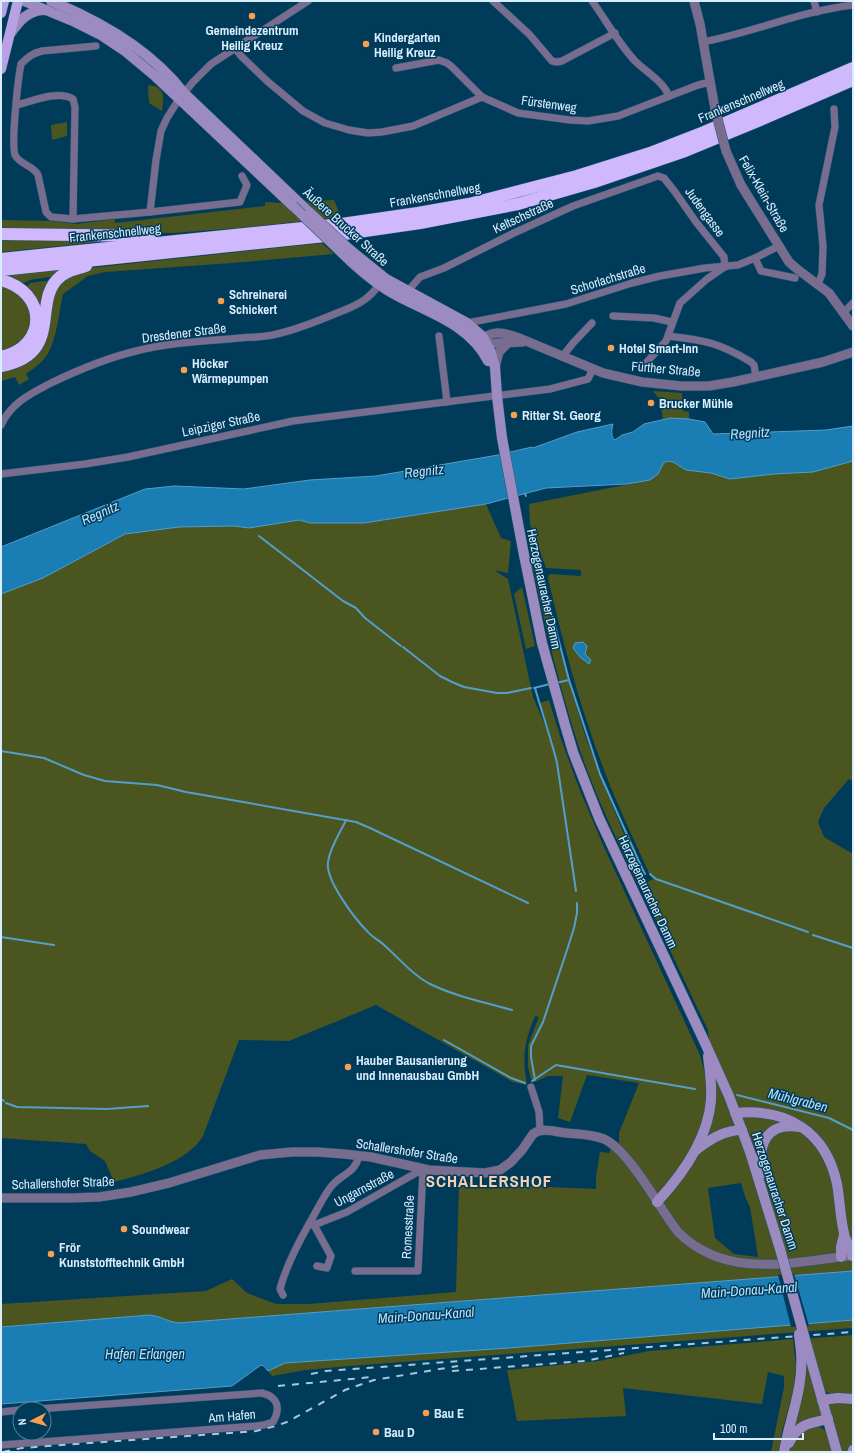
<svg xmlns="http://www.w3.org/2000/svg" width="854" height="1453" font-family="'Archivo Narrow',sans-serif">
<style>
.green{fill:#4b5520;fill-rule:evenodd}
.water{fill:#1a7db3;stroke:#539fc9}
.pier{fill:#003b5a}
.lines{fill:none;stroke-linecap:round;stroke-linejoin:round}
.stream{stroke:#539fc9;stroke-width:2}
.minor-casing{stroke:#235774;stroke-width:8}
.tertiary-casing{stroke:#235774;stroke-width:10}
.secondary-casing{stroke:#235774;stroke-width:11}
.primary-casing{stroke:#235774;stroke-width:11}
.motorway-casing{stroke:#235774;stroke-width:13}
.minor{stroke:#786d8f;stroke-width:7}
.tertiary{stroke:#786d8f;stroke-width:9}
.secondary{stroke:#9c8bc0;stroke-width:10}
.primary{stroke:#b8a1e6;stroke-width:10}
.motorway{stroke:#cfb9fc;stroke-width:12}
.rail{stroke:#aac7da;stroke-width:2;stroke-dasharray:7 7;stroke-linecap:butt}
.tertiary-bridge-casing{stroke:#235774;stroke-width:10;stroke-linecap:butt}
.secondary-bridge-casing{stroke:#235774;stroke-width:11;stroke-linecap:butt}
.tertiary-bridge{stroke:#786d8f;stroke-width:9}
.secondary-bridge{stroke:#9c8bc0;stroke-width:10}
.poi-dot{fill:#fa9f4f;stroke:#003b5a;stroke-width:1.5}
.labels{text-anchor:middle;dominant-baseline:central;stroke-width:3;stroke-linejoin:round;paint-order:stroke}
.poi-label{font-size:13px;font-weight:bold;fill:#d8edfd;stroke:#003b5a;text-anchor:start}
.street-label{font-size:13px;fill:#d8edfd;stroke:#003b5a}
.water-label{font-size:14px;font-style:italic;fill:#b6e0fd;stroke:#003b5a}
.district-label{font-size:17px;font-weight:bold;letter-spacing:1px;fill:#f6cfb1;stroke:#003b5a}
</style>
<rect width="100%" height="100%" fill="#003b5a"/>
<g class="green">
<path d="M149 85C166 87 164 98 162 111L149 103 148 87Z"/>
<path d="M67 122V136L52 140 51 125Z"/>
<path d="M334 200 341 217 239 228 173 233 1 229V220L51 221 77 224 115 219V223L265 206V202L280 203Z"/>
<path d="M1 237 108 241 1 252Z"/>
<path d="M322 243 334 254 232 263 105 272 88 276 63 294C59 312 57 339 47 355 42 363 34 368 26 374L29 379 19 385 15 377 1 381V369L9 368 54 291 65 277 89 268Z"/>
<path d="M62 270 57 276 29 280 27 282 19 284 1 276Z"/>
<path d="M51 280 36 334 25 288 30 283Z"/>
<path d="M1 282 11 285 32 307 28 338 1 354Z"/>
<path d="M653 391 682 393 683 411 689 412V419L670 418 663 419 660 400Z"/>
<path d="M667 461 672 462 686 470 711 473 730 479 774 474 813 472 853 461V781L849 779 824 808 818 822 824 837 853 854V1271L178 1323C168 1322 161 1316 150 1315L1 1327V1304L206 1291 232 1279 247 1293 276 1304H309L456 1292 459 1183 596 1189V1177L600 1152 610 1153V1138L619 1146V1133L639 1083 587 1075 570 1122 558 1118 563 1076H548L532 1083 528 1067V1045L539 1017 535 1016C524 1043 522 1056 527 1085L513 1082 376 1005 289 1041 239 1040 203 1136C188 1162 142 1175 114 1182L105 1161 90 1151 86 1144 1 1138V594L43 578 125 534 179 527 234 526 249 528 299 520 310 523H364L486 504 501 538 511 541 508 573 494 570 508 579 533 697 554 746 540 703 549 700 561 739 579 788 603 845 700 1055 705 1074H712L708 1030 638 883 650 881 653 879 649 873C634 839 617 805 604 770 580 707 563 643 548 578L549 574 581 576V570L546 568 530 524 529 504 650 480 658 474 663 464ZM741 1183 746 1199 750 1207 758 1257 734 1254 715 1238 708 1188Z"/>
<path d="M528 541 540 566 556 638 585 735 600 775 624 834 627 832 643 869 644 876 641 879 636 881C616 837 594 793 579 747 557 680 541 611 528 541Z"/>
<path d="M522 587 535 646 526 649 514 594Z"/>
<path d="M853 1320V1328L349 1366 306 1370 272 1376 268 1371 285 1363 509 1348Z"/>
<path d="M853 1335V1396L832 1395 825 1391 804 1339Z"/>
<path d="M793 1339 796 1366 793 1392 782 1431 779 1452H771L784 1387V1376L768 1372 762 1404 623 1388 626 1416 517 1421 507 1370 599 1361 649 1351Z"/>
<path d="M806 1359 823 1417 792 1432Z"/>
<path d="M853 1402V1440L850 1452H841L828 1404Z"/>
<path d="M816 1426C829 1428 829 1441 832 1452H789C794 1433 799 1432 816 1426Z"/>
</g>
<g class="water">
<path d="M670 418 689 419 705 422 713 434 826 430 853 426V461L813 472 774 474 730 479 711 473 686 470 673 462 667 461 663 464 658 474 650 480 627 484 546 488 486 504 364 523H310L299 520 249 528 234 526 179 527 125 534 43 578 1 594V547L145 489 175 486 244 489 310 480 376 476 498 455 532 447 533 448 577 432 613 424C612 429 610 436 615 440L622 435 633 432 644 424Z"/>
<path d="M583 642 587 646 585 654 591 660 589 664 580 657 573 648 575 643Z"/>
<path d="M853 1271V1320L509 1348 285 1363 268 1371 264 1366 261 1365 232 1386 1 1404V1327L150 1315C161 1316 168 1322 178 1323Z"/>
</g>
<path class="pier" d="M794 1274 809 1326 791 1327 778 1275Z"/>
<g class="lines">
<g class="stream">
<path d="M525 494 526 496"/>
<path d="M259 536 343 601 356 608 365 618 401 646"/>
<path d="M543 580 569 680 556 683"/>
<path d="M403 647 440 676 452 682 464 687 497 693H507L531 688"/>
<path d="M569 680 600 774 640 864 630 867"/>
<path d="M534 688 550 684"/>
<path d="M535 688C542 713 551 738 557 763L576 891"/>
<path d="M1 751 44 758 84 775 105 781 157 785 186 792 356 822 370 828 528 903"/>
<path d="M346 820C340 833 330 847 328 862 325 880 355 919 368 932 372 937 379 940 384 945 399 958 410 973 428 983 454 996 483 1002 512 1010"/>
<path d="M640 864 645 874"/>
<path d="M650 874 656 879 808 932"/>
<path d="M813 935 853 948"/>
<path d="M1 937 54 945"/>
<path d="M444 1040 511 1078 525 1083"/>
<path d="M535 1080 531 1057V1046L543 1022 568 947 574 928 577 913V903"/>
<path d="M532 1081 556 1065 695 1089"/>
<path d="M737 1095 829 1118 853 1130"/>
<path d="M1 1099 4 1101"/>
<path d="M6 1103 17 1107 107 1109 148 1106"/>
</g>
<g class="minor-casing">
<g id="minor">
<path d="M493 1 529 34 552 61 557 62 562 61 615 33"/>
<path d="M592 1C606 20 618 43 635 61 646 72 663 81 669 96"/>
<path d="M814 1 817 12"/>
<path d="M703 42C754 32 802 11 853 5"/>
<path d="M96 46 42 51C33 53 28 57 21 64 18 79 11 143 15 155 20 165 33 165 38 175L46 212 51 217 73 219 150 212 156 160 161 131 167 118 179 99 193 82 211 64 308 1"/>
<path d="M235 48 241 56 267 81 303 111 325 123 349 130 368 133 382 132 413 126 482 97"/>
<path d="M396 68 439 60 447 63 451 66 482 97 518 113 570 120 588 121 618 116 698 85 710 82"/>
<path d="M17 105C33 101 58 90 73 99L75 107 73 219"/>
<path d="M150 212 240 202 247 185 242 176"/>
<path d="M755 258 761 271 795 278"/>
<path d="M818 284 822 274 823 246 819 205 835 127 834 109"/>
<path d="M407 292 420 277 444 268 514 233 573 206 658 176 664 178 675 192 696 222 724 257 725 267"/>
<path d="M843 313 853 303"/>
<path d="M613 316 654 318 672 322"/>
<path d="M467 323 566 304 632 283 660 276 705 268 738 265 755 258 779 246"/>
<path d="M439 336 447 402"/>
<path d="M668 336C704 340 720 343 751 362L754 365 756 377"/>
<path d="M562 357 573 343 592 323"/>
<path d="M645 364 666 341 680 303 707 279 723 268"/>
<path d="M1 425C11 403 30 394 51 383 78 370 107 358 136 351 170 342 206 341 241 338 253 337 266 337 277 334 298 329 318 321 337 313 353 307 370 300 379 284"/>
<path d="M1 474 85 464 128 457 293 421 550 389 588 379 593 369"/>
<path d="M531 1087 539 1112 540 1130"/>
<path d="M309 1224C316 1212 322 1199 330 1188 341 1173 354 1175 359 1156"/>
<path d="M314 1225 331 1256 327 1268 317 1266"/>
<path d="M283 1295 280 1289C286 1266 297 1245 309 1224L314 1225 347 1212 423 1169 418 1271H355"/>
<path d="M1 1412 20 1410"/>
<path d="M1 1445 256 1426 264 1425 273 1422C281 1408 278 1397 262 1393L37 1409"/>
</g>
</g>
<g class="tertiary-casing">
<g id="tertiary">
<path d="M694 1 700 24 715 109"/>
<path d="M726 151 741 185 789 262 797 269 829 293 853 326"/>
<path d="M479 343C489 329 504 332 519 338L603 373 642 382 681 386H709L733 382 823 362 853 352"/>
<path d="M480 344 523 342"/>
<path d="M495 367 499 352 509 342"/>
<path d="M1 1198H71L99 1197 131 1192 169 1183 260 1155 292 1152H318L344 1154 371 1157 429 1170 485 1173 500 1170 511 1162 522 1150 533 1134C542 1127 555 1132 566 1133 579 1134 592 1134 604 1139 630 1151 659 1208 678 1232 725 1279 789 1263 848 1256"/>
</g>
</g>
<g class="secondary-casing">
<g id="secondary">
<path d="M24 1 75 22 101 35 125 51 155 76 293 206"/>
<path d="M51 1C100 21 150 49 184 93L310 213"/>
<path d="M10 34C19 21 29 9 46 10"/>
<path d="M349 249 386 279 467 323 483 337 490 350 495 367 497 396 502 438 524 555 542 643 565 725 573 752 599 818 706 1045 729 1096 750 1152 780 1249"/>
<path d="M340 251C354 265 370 279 387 290 423 312 468 321 488 361"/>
<path d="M735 1113C788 1108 826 1132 837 1184 840 1200 840 1217 844 1233 845 1241 851 1246 852 1256"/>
<path d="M696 1150C709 1140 724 1130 742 1130"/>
<path d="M761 1174C758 1146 765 1122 799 1127"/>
<path d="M657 1202C683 1174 708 1139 711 1100 712 1085 710 1070 708 1056"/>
<path d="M841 1257V1247L844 1235"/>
<path d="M808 1350 837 1452"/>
<path d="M822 1400 838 1398 853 1399"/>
<path d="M789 1443C798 1424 809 1423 828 1419"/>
<path d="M784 1452C790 1416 804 1389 801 1351"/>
<path d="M853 1452V1450"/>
</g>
</g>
<g class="primary-casing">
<g id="primary">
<path d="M1 13 4 1"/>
<path d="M1 69 18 1"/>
</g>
</g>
<g class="motorway-casing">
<g id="motorway">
<path d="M1 234 154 236"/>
<path d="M1 259 342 224 418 213 469 204 577 176 650 153 704 132 853 68"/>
<path d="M1 270 344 234 420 223 518 204 594 182 685 151 758 121 853 80"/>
<path d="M1 280C48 292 48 347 1 357"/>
<path d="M1 366C66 354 30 300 61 276 68 270 78 268 86 266"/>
</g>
</g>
<use href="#minor" class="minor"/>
<use href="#tertiary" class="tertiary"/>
<use href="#secondary" class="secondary"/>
<use href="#primary" class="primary"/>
<use href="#motorway" class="motorway"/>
<g class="rail">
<path d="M452 1371 585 1361 624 1353"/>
<path d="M311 1374 326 1371 853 1332"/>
<path d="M278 1386 372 1377"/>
<path d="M3 1452 22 1448 256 1431 276 1426 287 1422 345 1390 374 1380 458 1366"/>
</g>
<g class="tertiary-bridge-casing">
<path id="tertiary-bridge" d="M715 109 726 151"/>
</g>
<g class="secondary-bridge-casing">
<g id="secondary-bridge">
<path d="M293 206 340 251"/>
<path d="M310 213 349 249"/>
<path d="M780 1249 808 1350"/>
<path d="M799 1334 801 1351"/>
</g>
</g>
<use href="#tertiary-bridge" class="tertiary-bridge"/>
<use href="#secondary-bridge" class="secondary-bridge"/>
</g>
<g class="poi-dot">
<circle cx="252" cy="16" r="4"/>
<circle cx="366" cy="44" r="4"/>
<circle cx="221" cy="301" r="4"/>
<circle cx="611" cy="348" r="4"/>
<circle cx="184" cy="370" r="4"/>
<circle cx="651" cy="403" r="4"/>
<circle cx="514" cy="415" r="4"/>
<circle cx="348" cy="1067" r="4"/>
<circle cx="124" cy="1229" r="4"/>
<circle cx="51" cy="1254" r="4"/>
<circle cx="426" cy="1413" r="4"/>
<circle cx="376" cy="1432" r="4"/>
</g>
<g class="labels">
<g class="poi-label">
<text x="252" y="30" text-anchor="middle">Gemeindezentrum<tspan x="252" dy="15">Heilig Kreuz</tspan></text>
<text x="374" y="37">Kindergarten<tspan x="374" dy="15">Heilig Kreuz</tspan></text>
<text x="229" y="294">Schreinerei<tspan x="229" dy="15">Schickert</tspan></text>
<text x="619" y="348">Hotel Smart-Inn</text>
<text x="192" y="363">Höcker<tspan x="192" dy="15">Wärmepumpen</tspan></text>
<text x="659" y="403">Brucker Mühle</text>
<text x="522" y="415">Ritter St. Georg</text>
<text x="356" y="1060">Hauber Bausanierung<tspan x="356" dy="15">und Innenausbau GmbH</tspan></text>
<text x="132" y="1229">Soundwear</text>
<text x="59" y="1247">Frör<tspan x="59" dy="15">Kunststofftechnik GmbH</tspan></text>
<text x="434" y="1413">Bau E</text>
<text x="384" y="1432">Bau D</text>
</g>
<g class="street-label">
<text transform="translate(741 101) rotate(-23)">Frankenschnellweg</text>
<text transform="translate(549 104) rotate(8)">Fürstenweg</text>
<text transform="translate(764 194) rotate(60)">Felix-Klein-Straße</text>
<text transform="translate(435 195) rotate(-10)">Frankenschnellweg</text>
<text transform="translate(705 212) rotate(54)">Judengasse</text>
<text transform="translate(523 216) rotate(-25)">Keltschstraße</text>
<text transform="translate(346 227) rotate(42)">Äußere Brucker Straße</text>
<text transform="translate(115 233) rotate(-6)">Frankenschnellweg</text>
<text transform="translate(608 279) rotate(-17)">Schorlachstraße</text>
<text transform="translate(184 333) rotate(-7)">Dresdener Straße</text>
<text transform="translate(666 369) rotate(5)">Fürther Straße</text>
<text transform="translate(221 424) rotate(-12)">Leipziger Straße</text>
<text transform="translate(544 589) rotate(78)">Herzogenauracher Damm</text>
<text transform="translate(648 892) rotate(65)">Herzogenauracher Damm</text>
<text transform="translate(407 1151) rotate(9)">Schallershofer Straße</text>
<text transform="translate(63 1183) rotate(-2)">Schallershofer Straße</text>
<text transform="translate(364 1188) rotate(-28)">Ungarnstraße</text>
<text transform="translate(775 1191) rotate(72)">Herzogenauracher Damm</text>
<text transform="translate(408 1227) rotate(-87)">Romesstraße</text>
<text transform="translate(232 1416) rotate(-5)">Am Hafen</text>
</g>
<g class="water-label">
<text transform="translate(750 433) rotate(-4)">Regnitz</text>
<text transform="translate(424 471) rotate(-6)">Regnitz</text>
<text transform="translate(100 513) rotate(-24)">Regnitz</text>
<text transform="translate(798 1100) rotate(14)">Mühlgraben</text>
<text transform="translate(749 1290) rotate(-4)">Main-Donau-Kanal</text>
<text transform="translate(426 1315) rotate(-4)">Main-Donau-Kanal</text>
<text x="145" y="1354">Hafen Erlangen</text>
</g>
<g class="district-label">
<text x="489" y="1180">SCHALLERSHOF</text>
</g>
</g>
<rect width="854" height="1453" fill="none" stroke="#d8edfd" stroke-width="4"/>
<g transform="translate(32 1421) rotate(264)"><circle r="19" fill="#003b5a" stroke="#56829b"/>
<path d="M0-3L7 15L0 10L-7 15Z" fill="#fa9f4f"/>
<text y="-6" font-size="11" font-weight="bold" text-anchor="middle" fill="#d8edfd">N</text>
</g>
<path d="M714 1433v6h89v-6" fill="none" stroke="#d8edfd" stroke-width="2"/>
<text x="720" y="1433" font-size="12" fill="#d8edfd" stroke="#003b5a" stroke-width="3" paint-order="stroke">100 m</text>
</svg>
